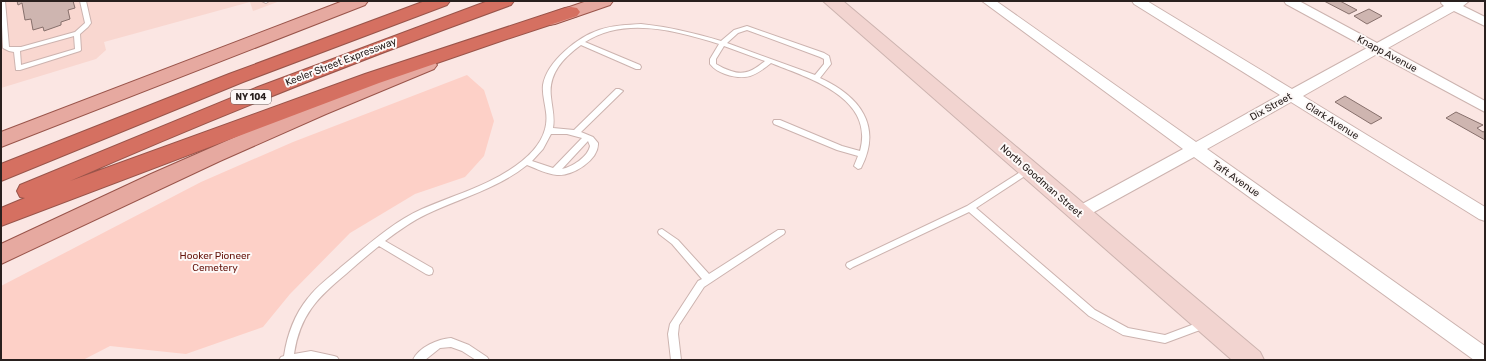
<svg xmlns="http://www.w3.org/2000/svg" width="1486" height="361" font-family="Rubik,sans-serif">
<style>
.built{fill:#f9d7d0}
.green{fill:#fdd0c7}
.building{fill:#ceb5b0;stroke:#87706c}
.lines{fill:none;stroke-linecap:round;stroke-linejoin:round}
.service-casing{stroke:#ccb3af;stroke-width:2}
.minor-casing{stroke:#ccb3af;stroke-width:2}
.secondary-casing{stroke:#ccb3af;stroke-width:2}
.primary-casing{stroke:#99544a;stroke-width:2}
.motorway-casing{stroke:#99544a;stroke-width:2}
.service{fill:#fff;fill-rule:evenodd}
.minor{fill:#fff;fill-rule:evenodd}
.secondary{fill:#f2d4d0;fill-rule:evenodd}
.primary{fill:#e6a9a0;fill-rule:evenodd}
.motorway{fill:#d57061;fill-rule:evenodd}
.labels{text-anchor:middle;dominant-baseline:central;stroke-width:4;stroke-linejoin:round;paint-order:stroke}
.shield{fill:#fdf8f7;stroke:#69615f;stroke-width:1}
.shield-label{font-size:9px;font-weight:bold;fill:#29201e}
.street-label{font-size:10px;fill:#29201e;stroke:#fdf8f7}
.park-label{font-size:10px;fill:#66150d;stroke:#fdf8f7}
</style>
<rect width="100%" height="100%" fill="#fbe6e3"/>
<path class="built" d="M1 1H280L253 11 250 2 104 42 106 50 96 59 1 88Z"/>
<path class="green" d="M467 75 484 90 494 121 484 156 465 177 415 194 350 233 290 294 263 327 186 354 110 346 83 360H1V286L201 182 293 142Z"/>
<g class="building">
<path d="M17 1H73L75 8 68 10 70 19 61 22V25L44 31 43 27 33 30 31 19 25 20 22 3 18 5Z"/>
<path d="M1324 1H1340L1357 10 1349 14Z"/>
<path d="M1369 9 1382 16 1367 24 1354 16Z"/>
<path d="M1345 96 1382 118 1371 124 1335 102Z"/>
<path d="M1456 112 1483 125 1477 128 1483 132 1485 131V140L1446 118Z"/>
</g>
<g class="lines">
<g class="service-casing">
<g id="service">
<path d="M1 1H5L9 47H21L75 32 85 23 80 1H86L91 23 88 27 80 34 81 50 80 51 20 70H16L14 52 9 51 3 48ZM74 36 75 49 21 65 20 51Z"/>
<path d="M262 1H269L266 3Z"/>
<path d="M641 24C669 27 695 33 721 41L734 30 747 26 824 53 829 56 831 64 820 78C859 96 883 125 861 168L858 169 854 166 858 156 837 150 774 124 773 122 774 120H780L842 146 860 151C875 97 808 78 771 63 755 76 746 81 725 74 719 72 714 69 710 64V59L719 44C677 31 625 16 585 42L640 65 641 67 640 69H636L581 45C563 58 548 74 551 97 552 108 555 117 553 128L574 130 616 89H619L623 91 581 132 593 137 598 143C599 160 573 176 557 175 547 174 537 169 527 165 497 189 461 198 427 214 412 221 398 231 385 241L432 268 433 271 432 274 429 275 426 274 379 246C368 255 357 264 346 274 317 298 300 315 294 354L311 351 334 356 337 357 339 360H279L281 357 284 356C287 335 295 314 308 298 317 286 330 277 341 267 367 246 391 223 422 209 456 194 492 185 522 161 537 149 549 132 546 112 545 103 542 94 543 85 547 61 578 37 599 30 613 25 627 25 641 24ZM747 30 820 57 824 59V64L815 75 727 43 738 33ZM724 46 765 61C754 70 745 76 731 71 725 69 721 67 716 64V59ZM551 134H567L582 138 553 168 532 161 543 149ZM588 141 590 146C588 157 572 167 562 169Z"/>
<path d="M1028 167 1031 168 1032 170 1031 172 976 208 1095 310 1128 328 1165 335 1205 320 1208 321 1210 324 1208 327 1165 343 1123 335 1089 316 969 212 853 267 850 269 847 267 846 265 847 263 967 206Z"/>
<path d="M662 229 678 240 709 274 778 230H784L785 232 784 234 704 287 679 325 678 334 681 360H671L668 334 670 324 698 281 702 279 672 244 659 234 658 232 659 230Z"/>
<path d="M451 338 469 345 487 357 489 360H476L462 351 451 347 440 348 425 360H413C419 347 438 339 451 338Z"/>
</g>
</g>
<g class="minor-casing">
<path id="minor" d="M982 1H996L1196 142 1280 95 1134 4 1132 1H1147L1292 89 1367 48 1286 4 1284 1H1299L1377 43 1444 6 1441 3 1442 1H1469L1463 6 1485 17V26L1454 11 1388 48 1485 101V112L1377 54 1303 96 1485 207V221L1479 219 1291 102 1207 149 1485 346V360H1474L1194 157 1085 217 1079 219 1073 217 1071 213 1073 209 1183 149Z"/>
</g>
<g class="secondary-casing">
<path id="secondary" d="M823 1H843L1260 352 1264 360H1232Z"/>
</g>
<g class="primary-casing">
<g id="primary">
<path d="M343 1H368L365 5 1 147V132Z"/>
<path d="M587 1H613L610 5 555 24 549 25 543 24 540 20 543 16Z"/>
<path d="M427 59 434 61 437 65 434 69 326 114 220 161 1 264V244L151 174 258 127 366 82Z"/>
</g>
</g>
<g class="motorway-casing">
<g id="motorway">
<path d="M425 1H450L447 5 243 82 1 181V164L229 74Z"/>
<path d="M488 1H514L511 5C362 59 215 117 70 181L365 74 565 8 571 7 577 8 580 12 577 16 498 42 379 83 1 226V208L25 198 20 197 17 191 20 185 258 87Z"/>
</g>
</g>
<use href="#service" class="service"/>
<use href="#minor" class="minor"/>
<use href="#secondary" class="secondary"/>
<use href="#primary" class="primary"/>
<use href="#motorway" class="motorway"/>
</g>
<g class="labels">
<rect class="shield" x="231" y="90" width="40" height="14" rx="3"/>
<g class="shield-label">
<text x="251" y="97">NY 104</text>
</g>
<g class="street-label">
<text transform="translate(1387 54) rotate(28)">Knapp Avenue</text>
<text transform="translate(341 62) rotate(-21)">Keeler Street Expressway</text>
<text transform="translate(1271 107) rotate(-29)">Dix Street</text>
<text transform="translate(1332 121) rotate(32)">Clark Avenue</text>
<text transform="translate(1236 179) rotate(35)">Taft Avenue</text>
<text transform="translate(1041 181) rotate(41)">North Goodman Street</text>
</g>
<g class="park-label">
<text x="215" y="256">Hooker Pioneer<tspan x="215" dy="12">Cemetery</tspan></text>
</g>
</g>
<rect width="1486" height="361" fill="none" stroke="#29201e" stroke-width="4"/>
</svg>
